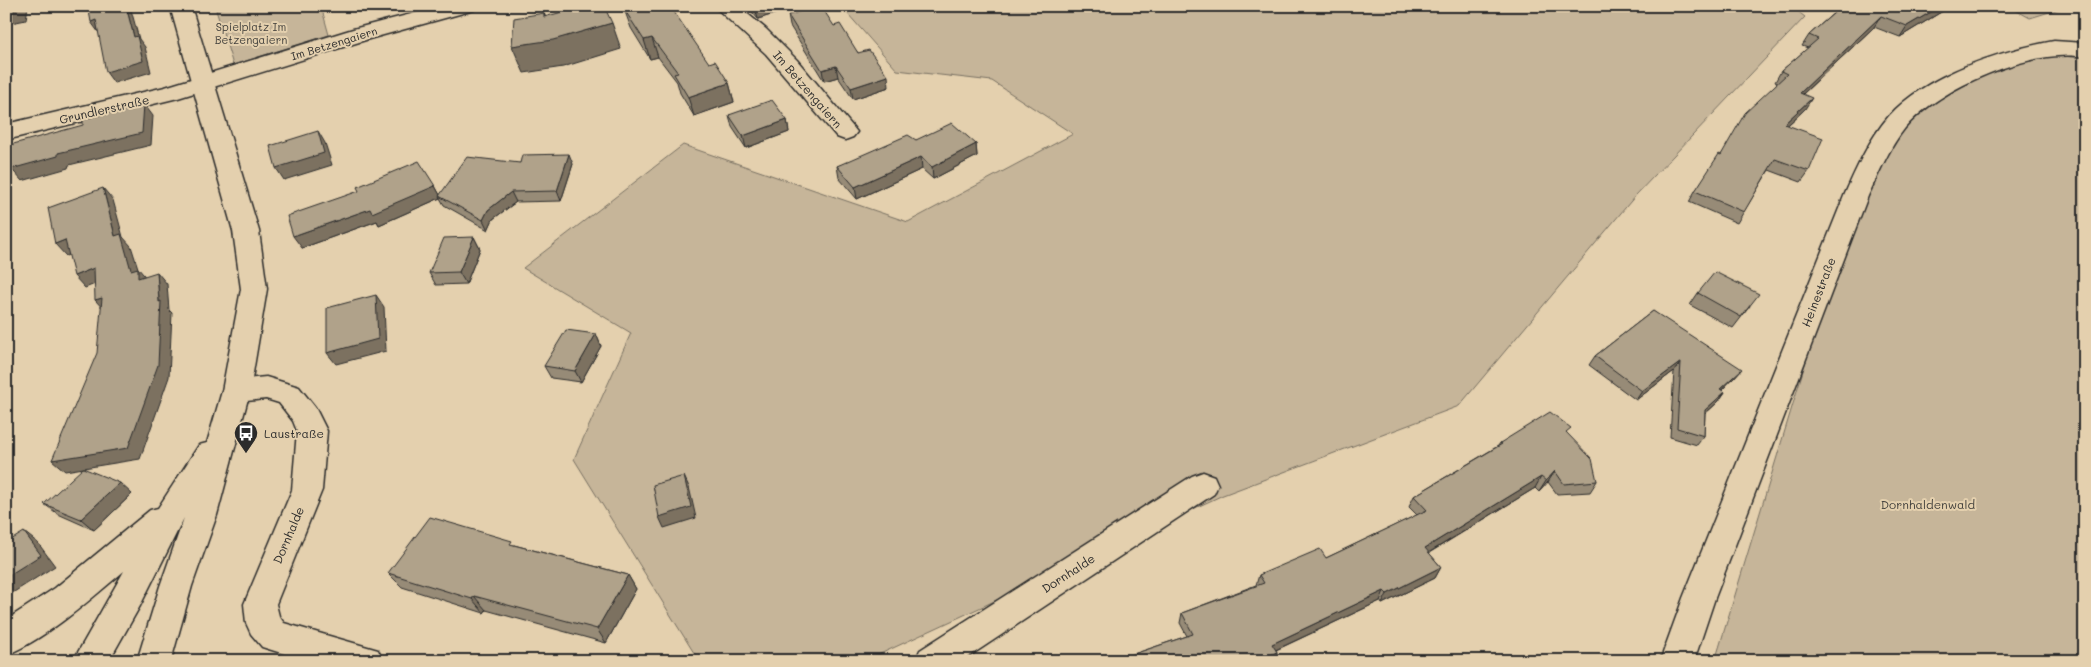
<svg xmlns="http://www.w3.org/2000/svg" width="2091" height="667" font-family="Mali,sans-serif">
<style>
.green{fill:#c6b599;stroke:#787062}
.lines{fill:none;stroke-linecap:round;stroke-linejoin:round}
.minor-casing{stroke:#2b2b2b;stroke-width:3}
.tertiary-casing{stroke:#2b2b2b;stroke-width:3}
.secondary-casing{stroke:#2b2b2b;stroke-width:3}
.minor{fill:#e4d0ae;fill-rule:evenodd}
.tertiary{fill:#e4d0ae;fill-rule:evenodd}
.secondary{fill:#e4d0ae;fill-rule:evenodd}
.wall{fill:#978b77;stroke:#2b2b2b}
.shaded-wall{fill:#7b7161;stroke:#2b2b2b}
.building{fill:#b0a28a;stroke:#2b2b2b}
.labels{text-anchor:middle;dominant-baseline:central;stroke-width:4;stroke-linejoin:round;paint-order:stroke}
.far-park-label{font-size:11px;fill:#42403c;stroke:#e4d0ae}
.far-street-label{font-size:11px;fill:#2b2b2b;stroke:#e4d0ae}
.street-label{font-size:12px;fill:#2b2b2b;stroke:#e4d0ae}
.poi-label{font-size:12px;fill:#2b2b2b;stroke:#e4d0ae;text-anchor:start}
.park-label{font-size:12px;fill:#42403c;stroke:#e4d0ae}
</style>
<rect width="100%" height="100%" fill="#e4d0ae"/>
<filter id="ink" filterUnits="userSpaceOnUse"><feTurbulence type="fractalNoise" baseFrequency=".02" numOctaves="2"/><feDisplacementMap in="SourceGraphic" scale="10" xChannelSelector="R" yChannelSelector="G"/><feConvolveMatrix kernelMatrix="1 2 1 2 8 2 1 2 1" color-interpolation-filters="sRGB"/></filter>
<g filter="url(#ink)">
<g class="green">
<path d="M230 6H321L329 35 233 65 216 10Z"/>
<path d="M841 6H1791L1805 17 1636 195 1459 406 1223 495 865 661H699L574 459 631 333 523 268 683 145 908 222 1073 134 992 81 897 70Z"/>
<path d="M2008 6H2069L2030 18Z"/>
<path d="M2085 50V661H1715L1856 196 1904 114 2003 62Z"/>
</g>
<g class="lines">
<g class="minor-casing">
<g id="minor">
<path d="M442 6H477L474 10 369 39 178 98 6 140V124L165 87 353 29Z"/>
<path d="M714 6H738L766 29 797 60 853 127 857 132 853 137 845 140 837 137 766 54Z"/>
<path d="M266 377 299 387 315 407 327 431 322 490 276 604 279 616 284 623 378 650 383 661H307L262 647 251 634 246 623 244 604 292 490 297 431 293 421 279 403 266 399 236 402 226 399 222 391 226 383 236 380Z"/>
<path d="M1203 472 1214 476 1218 485 1214 494 962 661H915L920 650 1192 476Z"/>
</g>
</g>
<g class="tertiary-casing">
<path id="tertiary" d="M170 6H191L259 231 267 289 250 391 217 515 192 586 171 661H137L160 586 184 518 140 606 109 661H73L124 571C91 599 46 639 6 655V620L55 588 150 510 158 508 199 445 207 443 222 391 241 289 233 231Z"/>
</g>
<g class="secondary-casing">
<path id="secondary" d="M2054 41 2085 43V57C2033 47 1938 88 1905 128 1889 148 1879 173 1868 196L1715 598 1694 661H1660L1683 598 1844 196C1856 169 1869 139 1889 116 1927 74 2000 51 2054 41Z"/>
</g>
<use href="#minor" class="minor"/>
<use href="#tertiary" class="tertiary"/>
<use href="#secondary" class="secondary"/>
</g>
<g class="wall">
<path d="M747 6H786L787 10 758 19Z"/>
<path d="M1824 6H1948L1946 9 1900 37 1874 27 1803 94 1805 109 1787 126 1809 171 1801 182 1769 170 1737 223 1689 202 1695 191 1721 155 1777 83 1775 82 1781 71 1808 48 1802 46 1809 35 1836 11Z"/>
<path d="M624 9 709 63 729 83 734 102 694 116 680 93 677 82 658 57 650 59 631 28Z"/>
<path d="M788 15 834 26 889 87 853 99 838 77 824 81 790 26Z"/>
<path d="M729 115 787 120 789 132 746 148 732 127Z"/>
<path d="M916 140 976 144 977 156 933 179 922 169 857 199 839 178 837 166Z"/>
<path d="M520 163 573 164 561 201 516 202 493 219 488 230 444 205 440 198 379 225 377 221 302 248 435 186 440 195Z"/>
<path d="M474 237 480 249 466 284 436 285 429 273Z"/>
<path d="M1698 293 1750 306 1733 328 1690 305Z"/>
<path d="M1653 311 1734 378 1722 390 1725 392 1718 402 1705 414 1704 436 1697 445 1670 437 1674 371 1636 400 1589 365 1595 356Z"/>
<path d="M596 334 601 346 581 382 551 378 544 366Z"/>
<path d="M1567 434 1597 481 1590 492 1557 494 1548 482 1539 492 1535 488 1429 553 1441 567 1435 578 1382 604 1380 601 1276 650 1277 652 1274 661H1113L1187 636 1180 623 1182 613 1256 585 1259 575 1326 558 1417 515 1409 507 1414 496 1498 446 1500 443Z"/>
<path d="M132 494 94 530 58 514 44 504Z"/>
<path d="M514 545 628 575 636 589 606 643 486 610 484 613 402 587 388 573Z"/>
</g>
<g class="shaded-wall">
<path d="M18 6H28L26 20 6 24V11Z"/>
<path d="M126 6H130L139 39 145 47 151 72 114 83 106 72 134 37Z"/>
<path d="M761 6H786L787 10 758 19 755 8Z"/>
<path d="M1941 6H1948L1946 9 1900 37 1907 26Z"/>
<path d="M544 13 555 39 612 23 621 49 563 67 524 73 512 46 544 17Z"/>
<path d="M1881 16 1874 27 1793 103 1800 93Z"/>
<path d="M96 20 99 33 91 22Z"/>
<path d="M652 38 658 57 650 59 644 40Z"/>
<path d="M836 66 838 77 824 81 822 70Z"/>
<path d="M888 76 889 87 853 99 851 88Z"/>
<path d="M729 83 734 102 694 116 688 97Z"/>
<path d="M1812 98 1805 109 1777 135 1784 124Z"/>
<path d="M144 104 153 116 151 145 69 165 68 168 22 181 8 165 58 153Z"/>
<path d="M787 120 789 132 746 148 743 136Z"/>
<path d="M318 131 325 143 332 165 284 180 276 168Z"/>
<path d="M976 144 977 156 933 179 932 167Z"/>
<path d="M569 154 573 164 561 201 557 191Z"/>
<path d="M921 157 922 169 857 199 855 187Z"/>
<path d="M435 186 441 197 439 196 440 198 379 225 377 221 302 248 293 236Z"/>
<path d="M103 188 113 200 123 237 131 246 138 268 148 280 149 290 131 270 115 236Z"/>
<path d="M511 192 516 202 493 219 488 230 483 220 488 210Z"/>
<path d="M474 237 480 249 466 284 459 272Z"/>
<path d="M65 240 76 252 66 256 55 244Z"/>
<path d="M94 268 105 280 85 288 74 276Z"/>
<path d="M157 272 167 284 169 310 172 313 169 377 140 459 65 471 52 460 159 302Z"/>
<path d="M376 295 384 307 386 351 336 364 327 353Z"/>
<path d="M102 298 106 312 95 300Z"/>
<path d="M596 334 601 346 581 382 575 371Z"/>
<path d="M1681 362 1674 371 1636 400 1642 391Z"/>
<path d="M1742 369 1734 378 1713 398 1720 389Z"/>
<path d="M1725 392 1718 402 1698 420 1705 410Z"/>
<path d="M1555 471 1548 482 1539 492 1546 481Z"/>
<path d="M684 476 689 487 696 518 664 528 659 517Z"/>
<path d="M1541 477 1535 488 1420 558 1425 548Z"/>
<path d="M120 483 132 494 94 530 81 519Z"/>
<path d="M24 532 38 543 55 566 6 597V577Z"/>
<path d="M1441 567 1435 578 1382 604 1387 594Z"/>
<path d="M628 575 636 589 606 643 597 629Z"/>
<path d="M1384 591 1380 601 1269 653 1272 644Z"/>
<path d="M474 596 486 610 484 613 472 599Z"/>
<path d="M1277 652 1274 661H1256Z"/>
</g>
<g class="building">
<path d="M6 6H18L17 9 6 11Z"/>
<path d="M88 6H126L134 37 137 36 143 61 106 72 96 20 91 22Z"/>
<path d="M584 6H604L612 23 553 40 512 46 514 18 544 13V17Z"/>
<path d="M634 6H670L709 63 715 61 729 83 688 97 674 74 678 73 652 38 644 40 624 9Z"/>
<path d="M821 6 834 26 840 24 858 53 869 50 888 76 851 88 836 66 822 70 788 15Z"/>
<path d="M1842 6H1941L1907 26 1881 16 1800 93 1812 98 1784 124 1823 138 1809 171 1775 159 1744 212 1695 191 1719 154 1721 155 1745 113 1787 74 1781 71 1818 39 1809 35Z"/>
<path d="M772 100 787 120 743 136 729 115Z"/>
<path d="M144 104 142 133 58 153V156L11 169 12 164 8 165 6 160V146L83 125V119Z"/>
<path d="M952 123 976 144 932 167 921 157 855 187 837 166 908 135 916 140Z"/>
<path d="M318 131 324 153 276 168 270 146Z"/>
<path d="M569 154 557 191 511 192 488 210 483 220 439 196 467 157 520 163 522 155Z"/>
<path d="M419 161 435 186 372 213 370 209 293 236 287 216 359 191 357 187Z"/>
<path d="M103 188 115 236 121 234 131 270 138 268V278L157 272 159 302 161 301 158 365 128 448 52 460 97 353 102 298 95 300 94 268 74 276 65 240 55 244 48 208Z"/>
<path d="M474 237 459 272 429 273 444 238Z"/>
<path d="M1715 272 1759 294 1741 317 1698 293Z"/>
<path d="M376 295 378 339 327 353V308Z"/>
<path d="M1653 311 1742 369 1720 389 1725 392 1705 410 1704 436 1677 428 1681 362 1642 391 1595 356Z"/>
<path d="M566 330 596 334 575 371 544 366Z"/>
<path d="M1550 412 1571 428 1566 432 1592 459 1597 481 1564 484 1555 471 1546 481 1541 477 1425 548 1441 567 1387 594 1384 591 1272 644 1277 652 1256 661H1113L1193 634 1182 613 1264 583 1259 575 1320 549 1326 558 1427 510 1414 496 1502 444 1500 443Z"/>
<path d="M83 468 120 483 81 519 44 504Z"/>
<path d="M684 476 691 507 659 517 653 485Z"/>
<path d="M430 517 512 541 510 544 628 575 597 629 474 596 472 599 388 573Z"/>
<path d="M24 532 41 555 6 577V543Z"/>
</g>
</g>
<defs>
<g id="bus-pin" transform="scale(1.25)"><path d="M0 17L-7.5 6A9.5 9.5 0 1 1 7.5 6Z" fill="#2b2b2b" stroke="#e4d0ae"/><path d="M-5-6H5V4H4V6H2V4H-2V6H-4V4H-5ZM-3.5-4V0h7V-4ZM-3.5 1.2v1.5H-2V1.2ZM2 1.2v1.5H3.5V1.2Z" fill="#fff"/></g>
</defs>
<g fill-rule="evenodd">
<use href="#bus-pin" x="246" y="433"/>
</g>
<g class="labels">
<g class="far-park-label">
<text x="251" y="26">Spielplatz Im<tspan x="251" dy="13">Betzengaiern</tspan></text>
</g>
<g class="far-street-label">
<text transform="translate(334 43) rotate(-17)">Im Betzengaiern</text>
</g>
<g class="street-label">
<text transform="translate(808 89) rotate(49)">Im Betzengaiern</text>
<text transform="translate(104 109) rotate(-13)">Grundlerstraße</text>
<text transform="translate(1818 292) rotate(-69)">Heinestraße</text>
<text transform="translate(288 535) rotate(-67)">Dornhalde</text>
<text transform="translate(1068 573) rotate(-33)">Dornhalde</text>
</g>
<g class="poi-label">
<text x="264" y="433">Laustraße</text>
</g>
<g class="park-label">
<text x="1928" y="504">Dornhaldenwald</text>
</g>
</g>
<rect width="2091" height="667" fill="none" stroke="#e4d0ae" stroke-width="25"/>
<rect x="12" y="12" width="2066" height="642" fill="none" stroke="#2b2b2b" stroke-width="2" filter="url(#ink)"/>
</svg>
